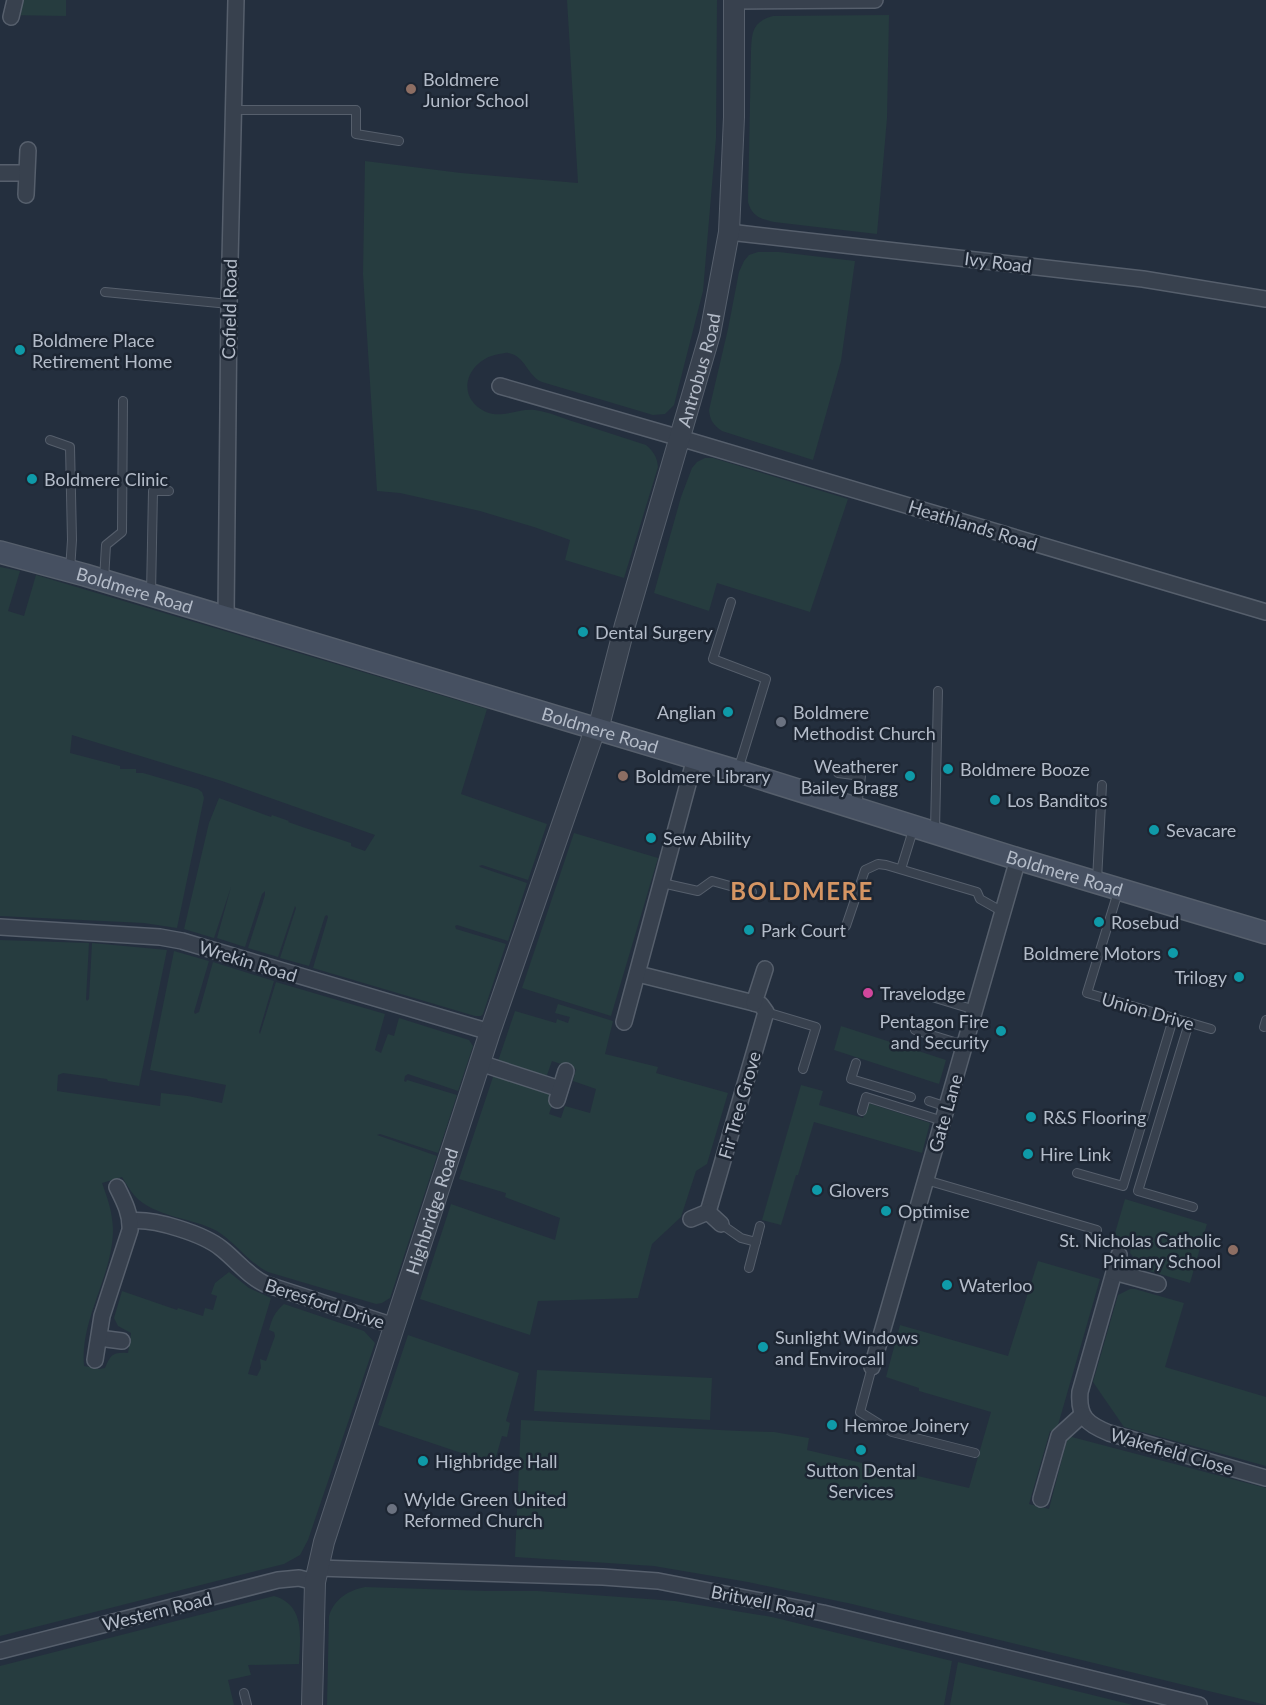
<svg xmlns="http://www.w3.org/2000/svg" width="1266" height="1705" font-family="Lato,sans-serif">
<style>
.green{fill:#263c3f}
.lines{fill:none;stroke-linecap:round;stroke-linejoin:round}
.service-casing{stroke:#565f6c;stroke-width:10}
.minor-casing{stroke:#565f6c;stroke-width:18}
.tertiary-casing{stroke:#565f6c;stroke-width:22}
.secondary-casing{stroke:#565f6c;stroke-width:24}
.service{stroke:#38414e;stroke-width:8}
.minor{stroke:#38414e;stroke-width:15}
.tertiary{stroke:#38414e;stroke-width:20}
.secondary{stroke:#465061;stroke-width:21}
.education-dot{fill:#8d6e63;stroke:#1d2633;stroke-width:2}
.culture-dot{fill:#0f9aa8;stroke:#1d2633;stroke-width:2}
.worship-dot{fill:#6b7280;stroke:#1d2633;stroke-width:2}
.hotel-dot{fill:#d1479c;stroke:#1d2633;stroke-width:2}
.labels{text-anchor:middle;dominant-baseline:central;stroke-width:5;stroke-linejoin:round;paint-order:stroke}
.poi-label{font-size:18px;fill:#b4bcc9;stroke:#1d2633;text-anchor:start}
.street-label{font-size:18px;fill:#b4bcc9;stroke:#1d2633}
.district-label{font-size:24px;font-weight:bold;letter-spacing:1.5px;fill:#d59563;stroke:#1d2633}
</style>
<rect width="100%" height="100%" fill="#242f3e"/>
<g class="green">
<path d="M22 0H66V16L8 15Z"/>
<path d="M567 0H717L716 138 703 291 674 405 665 414 653 415 542 382C527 376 526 356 508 353 507 352 500 354 499 354 468 359 453 396 486 412 502 419 518 408 535 410 549 412 562 418 575 422 599 430 622 437 646 445 654 452 657 457 658 467L624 578 565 560 570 540 534 527 480 511 400 493 377 491 363 274 365 161 461 173 578 183Z"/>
<path d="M889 15 887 118 877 234 774 222C760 219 752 216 748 202L751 53C752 34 751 22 773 16Z"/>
<path d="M758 252H779L855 261 841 361 813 460 722 431C713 425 710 420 709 410L728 329 739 272 744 261 749 255Z"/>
<path d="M705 458H713L848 499 810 612 717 583 709 611 654 593 681 497 692 468 697 462Z"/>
<path d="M0 567 20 571 8 611 24 616 36 575 487 709 461 794 547 824 528 880 482 865 479 866 480 867 527 883 508 941 457 925 455 926 456 929 506 944 483 1014 481 1016H475L313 968 328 917 327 915 325 916 309 966 280 958 296 908 295 906 278 957 248 948 265 895V891L262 894 245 947 217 938 231 887 214 938 184 929 209 823 219 798 271 817 272 815 289 821 288 822C310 830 328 835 351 843V846L365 851 375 835 222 781 72 735 70 753 120 766V769H136V773H143L198 789 202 792 204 798 177 928 144 923 0 916Z"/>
<path d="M574 833 658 858 611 1016 522 988Z"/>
<path d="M0 940 89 943 86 999 87 1001 89 999 92 943 167 950 139 1086 108 1081 107 1079 63 1073 58 1075 57 1091 160 1106 161 1093 188 1096 222 1103 226 1085 150 1070 174 951 209 961 194 1012 195 1014 199 1012 213 962 274 981 259 1032 260 1034 276 982 385 1014 375 1050 381 1053 388 1034 394 1036 399 1018 469 1040 473 1046 458 1091 408 1074 405 1076 404 1081 406 1082 407 1080 457 1095 438 1153 380 1134 377 1135 437 1156 390 1298 382 1303 376 1304 268 1272C248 1262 236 1243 217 1231 193 1218 161 1218 139 1200 132 1194 127 1185 122 1177L102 1183C108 1200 112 1210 113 1229 113 1276 80 1318 84 1366L100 1369 105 1368C111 1354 113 1352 128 1353L131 1333 118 1326 114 1318 122 1291 177 1310 178 1308 203 1316 205 1308 213 1310 217 1296 211 1294 215 1283 229 1272 249 1288 271 1298 248 1374 257 1376 261 1368 260 1359 266 1361 275 1336 274 1332 269 1330C272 1318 275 1312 284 1304L364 1331 375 1343 308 1540 300 1555 284 1564 0 1636Z"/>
<path d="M558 1004 613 1021 605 1054 658 1067 656 1073 728 1093 707 1164 696 1171 681 1217 652 1244 638 1298 538 1301 530 1335 420 1299 451 1204 555 1240 560 1218 505 1197 506 1193 459 1179 494 1074 550 1092 553 1102 549 1114 561 1118 565 1106 590 1113 596 1089 573 1081 576 1069 552 1061 547 1075 538 1078 497 1064 515 1011 556 1023 557 1019 568 1023 570 1017 555 1013Z"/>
<path d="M841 1026 946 1060 939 1084 834 1050Z"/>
<path d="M801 1085 823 1091 819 1105 863 1118 868 1103 930 1123 922 1153 814 1122 798 1175H796L781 1225 762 1220Z"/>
<path d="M1125 1199 1207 1224 1190 1283 1143 1269 1130 1253 1131 1245 1113 1240Z"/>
<path d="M1038 1261 1100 1279 1056 1432 1050 1431 1029 1504 1049 1509 1068 1436 1266 1488V1705L852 1604 748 1582 654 1566 515 1557 521 1420 740 1431 774 1432 809 1438 807 1450 969 1488 991 1412 919 1391V1388L886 1377 900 1325 1008 1356Z"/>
<path d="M1130 1289H1135L1184 1303 1165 1367 1266 1397V1466L1124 1427 1093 1382 1118 1295Z"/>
<path d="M408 1335 519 1373 506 1421 510 1423 507 1437 502 1436 494 1464 378 1425Z"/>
<path d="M537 1370 712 1378 710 1420 534 1411Z"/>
<path d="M365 1587 487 1591H538L675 1601 772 1617 952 1661 944 1705H327L329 1616C334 1599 349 1590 365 1587Z"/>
<path d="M274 1596C306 1605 300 1638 299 1664L248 1665 251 1675 228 1680 234 1705H0V1666Z"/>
<path d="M958 1662 1133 1705H950Z"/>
</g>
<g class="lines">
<g class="service-casing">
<g id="service">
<path d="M234 110H356V134L399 141"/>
<path d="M105 292 229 304"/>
<path d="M50 440 70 447 72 540 70 570"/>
<path d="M104 580 106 545 122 532 123 401"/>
<path d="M151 594 153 491H169"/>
<path d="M731 602 713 659 766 679 738 770"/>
<path d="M838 773 861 776 857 807"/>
<path d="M935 830 938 691"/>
<path d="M901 869 914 827"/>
<path d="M1097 880 1102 785"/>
<path d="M662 883 698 891 712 881 752 892"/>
<path d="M1118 892 1087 993 1211 1029"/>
<path d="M846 926 865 870 878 864 886 865 977 892 980 899 1003 912"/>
<path d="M929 996 975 1010"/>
<path d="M766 1012 816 1027 803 1069"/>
<path d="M1189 1023 1138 1191 1193 1207"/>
<path d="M1264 1027 1266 1020"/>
<path d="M915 1030 964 1045"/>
<path d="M856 1063 851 1079 911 1097"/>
<path d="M929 1101 947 1107"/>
<path d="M862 1111 866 1097 943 1121"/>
<path d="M1077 1173 1123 1186 1173 1019"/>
<path d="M926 1180 1097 1230 1094 1239"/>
<path d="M721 1224 741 1238 756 1242"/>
<path d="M749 1268 760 1226"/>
<path d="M872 1367 860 1412 892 1432 975 1453"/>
<path d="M244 1693 247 1705"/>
</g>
</g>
<g class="minor-casing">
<g id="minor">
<path d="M734 1 875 0"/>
<path d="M11 17 15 0"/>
<path d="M0 173H26"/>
<path d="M26 195 28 150"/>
<path d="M729 232 1143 279 1266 299"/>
<path d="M500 386 680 438 1266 612"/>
<path d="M226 618 229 304 236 0"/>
<path d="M0 927 160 937 182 941 490 1032"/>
<path d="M638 974 754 1003 761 1005 766 1012 708 1212"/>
<path d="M754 1003 765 969"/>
<path d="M624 1022 695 758"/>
<path d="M480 1063 560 1089"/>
<path d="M557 1100 566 1071"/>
<path d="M691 1219 708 1212 721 1224"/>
<path d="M130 1221C154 1218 204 1234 222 1249 237 1261 248 1276 265 1284L394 1326"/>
<path d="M1119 1255 1080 1392C1078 1417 1087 1424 1109 1433L1266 1478"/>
<path d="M1114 1272 1158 1284"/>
<path d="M99 1338 122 1341"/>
<path d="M95 1360 102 1316 130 1230C131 1214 124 1201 117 1187"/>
<path d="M872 1367 1018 859"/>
<path d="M1041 1499 1059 1436 1082 1415"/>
<path d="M317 1568 603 1577 658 1581 823 1613 1199 1705"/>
<path d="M0 1651 278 1580 299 1578 315 1582"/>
</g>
</g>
<g class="tertiary-casing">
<g id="tertiary">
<path id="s1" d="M312 1705 315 1582 324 1542 490 1032 592 738 600 722 625 625 710 334 729 232 734 117V0"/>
</g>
</g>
<g class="secondary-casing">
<g id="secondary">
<path id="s2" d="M0 552 85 575 737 771 1018 859 1266 933"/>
</g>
</g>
<use href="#service" class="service"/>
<use href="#minor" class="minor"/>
<use href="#tertiary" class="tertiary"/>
<use href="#secondary" class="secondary"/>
</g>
<g class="education-dot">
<circle cx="411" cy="89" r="6"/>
<circle cx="623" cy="776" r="6"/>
<circle cx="1233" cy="1250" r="6"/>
</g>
<g class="culture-dot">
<circle cx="20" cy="350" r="6"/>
<circle cx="32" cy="479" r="6"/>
<circle cx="583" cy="632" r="6"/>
<circle cx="728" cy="712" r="6"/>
<circle cx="948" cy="769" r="6"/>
<circle cx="910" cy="776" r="6"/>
<circle cx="995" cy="800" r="6"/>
<circle cx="1154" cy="830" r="6"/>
<circle cx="651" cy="838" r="6"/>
<circle cx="1099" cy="922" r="6"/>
<circle cx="749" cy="930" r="6"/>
<circle cx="1173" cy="953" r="6"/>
<circle cx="1239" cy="977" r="6"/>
<circle cx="1001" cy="1031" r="6"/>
<circle cx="1031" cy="1117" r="6"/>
<circle cx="1028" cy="1154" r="6"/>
<circle cx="817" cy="1190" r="6"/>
<circle cx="886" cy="1211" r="6"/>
<circle cx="947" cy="1285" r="6"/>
<circle cx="763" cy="1347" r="6"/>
<circle cx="832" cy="1425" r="6"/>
<circle cx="861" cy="1450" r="6"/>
<circle cx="423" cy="1461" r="6"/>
</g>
<g class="worship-dot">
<circle cx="781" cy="722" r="6"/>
<circle cx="392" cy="1509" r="6"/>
</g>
<circle class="hotel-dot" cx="868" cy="993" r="6"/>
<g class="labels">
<g class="poi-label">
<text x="423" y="79">Boldmere<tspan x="423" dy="21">Junior School</tspan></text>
<text x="32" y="340">Boldmere Place<tspan x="32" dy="21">Retirement Home</tspan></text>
<text x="44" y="479">Boldmere Clinic</text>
<text x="595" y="632">Dental Surgery</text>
<text x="716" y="712" text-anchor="end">Anglian</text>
<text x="793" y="712">Boldmere<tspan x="793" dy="21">Methodist Church</tspan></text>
<text x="898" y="766" text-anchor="end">Weatherer<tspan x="898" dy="21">Bailey Bragg</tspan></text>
<text x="960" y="769">Boldmere Booze</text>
<text x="635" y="776">Boldmere Library</text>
<text x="1007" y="800">Los Banditos</text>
<text x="1166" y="830">Sevacare</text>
<text x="663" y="838">Sew Ability</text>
<text x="1111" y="922">Rosebud</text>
<text x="761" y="930">Park Court</text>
<text x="1161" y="953" text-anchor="end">Boldmere Motors</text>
<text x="1227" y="977" text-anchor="end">Trilogy</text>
<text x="880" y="993">Travelodge</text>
<text x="989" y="1021" text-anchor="end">Pentagon Fire<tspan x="989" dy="21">and Security</tspan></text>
<text x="1043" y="1117">R&amp;S Flooring</text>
<text x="1040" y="1154">Hire Link</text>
<text x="829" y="1190">Glovers</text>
<text x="898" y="1211">Optimise</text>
<text x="1221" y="1240" text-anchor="end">St. Nicholas Catholic<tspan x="1221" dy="21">Primary School</tspan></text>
<text x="959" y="1285">Waterloo</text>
<text x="775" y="1337">Sunlight Windows<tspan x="775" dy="21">and Envirocall</tspan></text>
<text x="844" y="1425">Hemroe Joinery</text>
<text x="435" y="1461">Highbridge Hall</text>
<text x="861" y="1470" text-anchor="middle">Sutton Dental<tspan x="861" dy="21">Services</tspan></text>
<text x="404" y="1499">Wylde Green United<tspan x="404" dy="21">Reformed Church</tspan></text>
</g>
<g class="street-label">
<text transform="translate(998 262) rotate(7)">Ivy Road</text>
<text transform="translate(229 309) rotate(-89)">Cofield Road</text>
<text stroke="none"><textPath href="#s1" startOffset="1395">Antrobus Road</textPath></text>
<text transform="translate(973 525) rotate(17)">Heathlands Road</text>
<text stroke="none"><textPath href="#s2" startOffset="140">Boldmere Road</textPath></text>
<text stroke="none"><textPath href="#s2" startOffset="626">Boldmere Road</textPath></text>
<text stroke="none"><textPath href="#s2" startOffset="1112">Boldmere Road</textPath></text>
<text transform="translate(248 961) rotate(17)">Wrekin Road</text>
<text transform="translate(1148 1011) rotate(16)">Union Drive</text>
<text transform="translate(739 1105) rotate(-74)">Fir Tree Grove</text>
<text transform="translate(945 1113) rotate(-74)">Gate Lane</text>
<text stroke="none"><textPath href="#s1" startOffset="512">Highbridge Road</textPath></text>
<text transform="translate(325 1303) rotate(18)">Beresford Drive</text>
<text transform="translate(1172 1451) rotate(16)">Wakefield Close</text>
<text transform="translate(763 1601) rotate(11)">Britwell Road</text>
<text transform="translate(157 1611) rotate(-14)">Western Road</text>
</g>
<g class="district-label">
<text x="802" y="890">BOLDMERE</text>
</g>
</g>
</svg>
